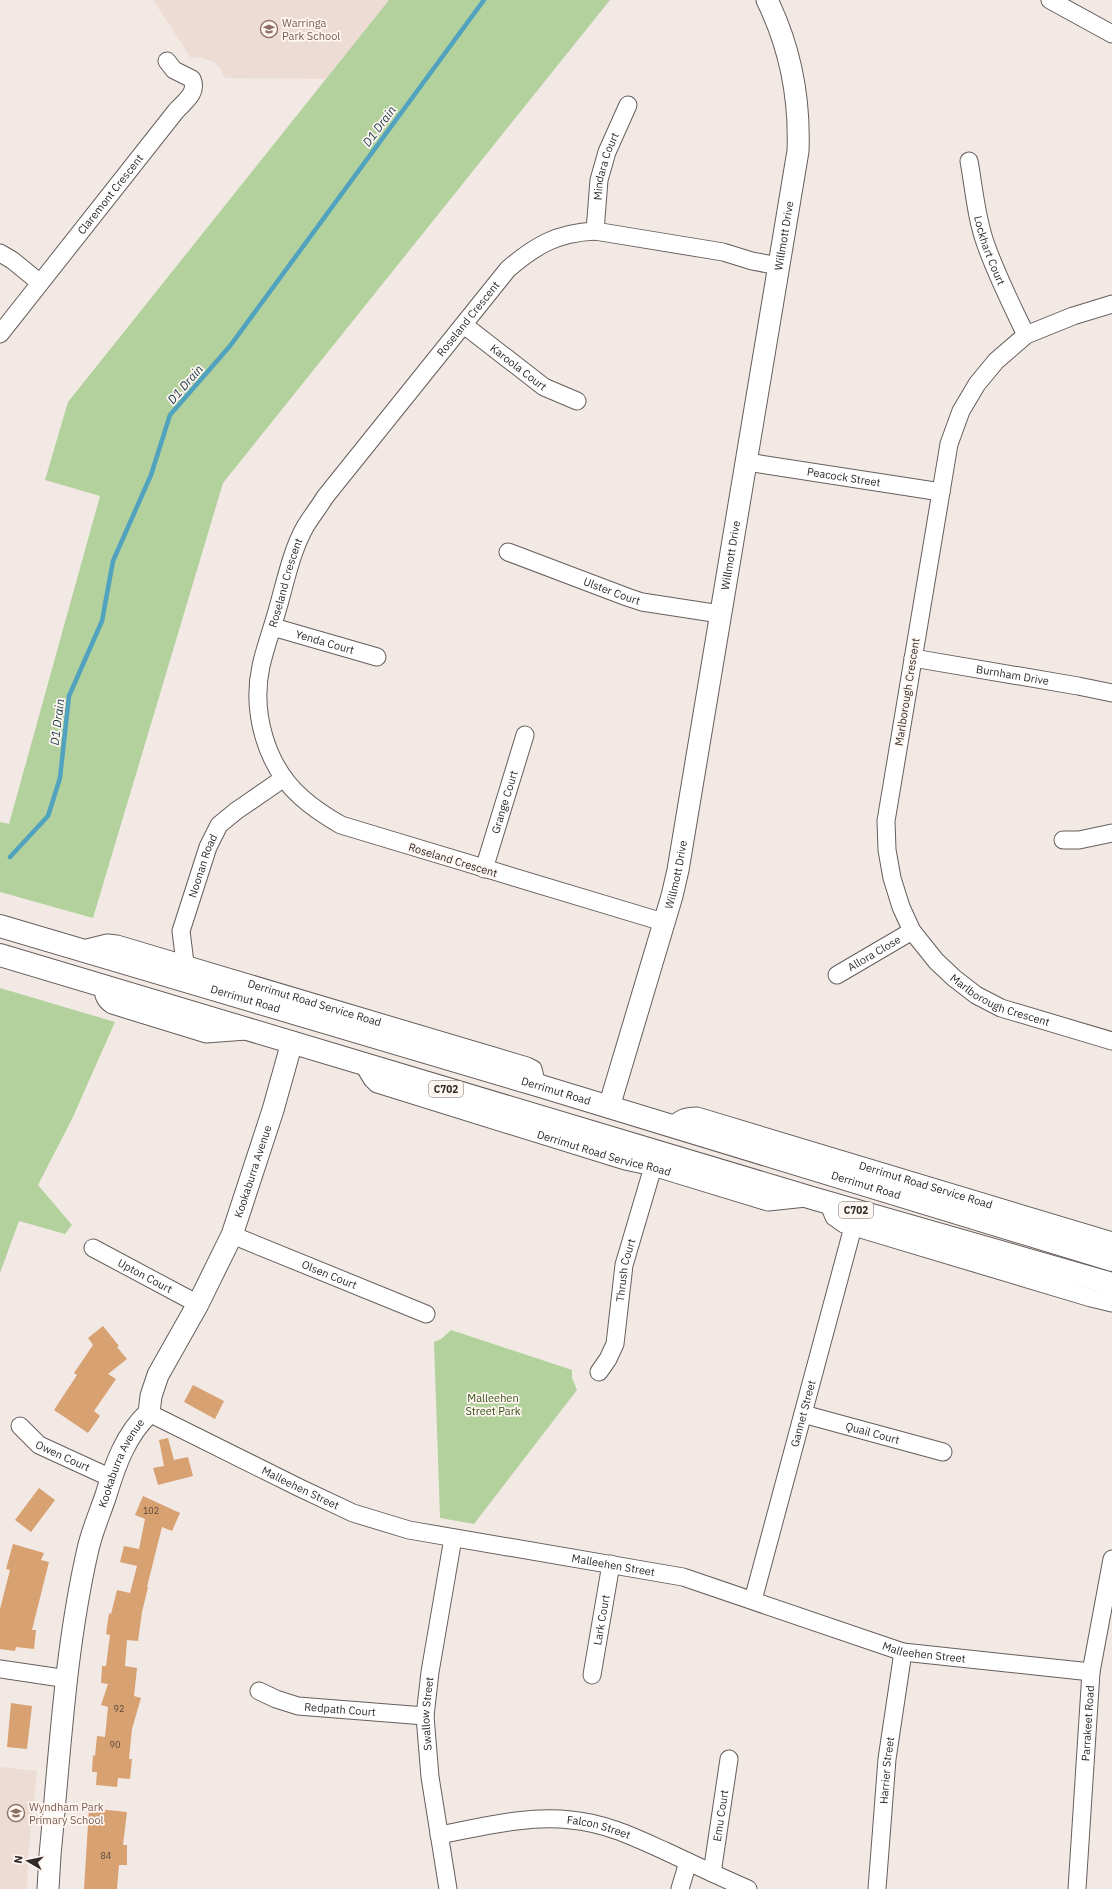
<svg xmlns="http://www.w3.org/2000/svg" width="1112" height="1889" font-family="'IBM Plex Sans',sans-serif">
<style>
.built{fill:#eddcd4}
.green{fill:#b3d19d}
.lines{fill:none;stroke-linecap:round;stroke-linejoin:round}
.stream{stroke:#50a2be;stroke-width:4.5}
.building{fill:#d7a172}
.minor-casing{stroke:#665e5b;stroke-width:19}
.tertiary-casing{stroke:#665e5b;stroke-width:23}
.trunk-casing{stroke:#665e5b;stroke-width:24}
.minor{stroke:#fff;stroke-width:17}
.tertiary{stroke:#fff;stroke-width:21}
.trunk{stroke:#fff;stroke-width:22}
.labels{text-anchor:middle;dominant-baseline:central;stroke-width:3.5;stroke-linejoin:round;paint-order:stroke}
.number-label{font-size:9px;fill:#58483b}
.shield{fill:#fff6f2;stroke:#6d6765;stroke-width:1}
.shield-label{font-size:10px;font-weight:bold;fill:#2e2a29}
.education-label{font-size:11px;fill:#785e54;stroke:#fff6f2;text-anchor:start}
.street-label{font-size:11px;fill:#2e2a29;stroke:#fff6f2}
.park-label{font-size:11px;fill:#315012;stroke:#fff6f2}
.water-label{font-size:12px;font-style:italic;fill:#153b48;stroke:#fff6f2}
</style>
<rect width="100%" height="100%" fill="#f2e9e5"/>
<g class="built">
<path d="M153 0H389L326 79 225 78 219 67 214 62 200 57 191 58Z"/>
<path d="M0 1767 37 1771 28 1856 27 1889H0Z"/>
</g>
<g class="green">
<path d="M389 0H610L223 483 93 918 0 892V822L9 824 100 496 45 480 68 402Z"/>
<path d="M0 988 115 1022 72 1119 38 1185 72 1225 65 1234 19 1221 0 1273Z"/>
<path d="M451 1330 572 1370V1378L577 1390 474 1524 440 1518 434 1342 441 1339Z"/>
</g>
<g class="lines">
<path class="stream" d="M10 857 48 816 60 778 69 696 102 621 113 561 151 475 170 415 230 346 484 0"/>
</g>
<g class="building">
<path d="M103 1326 119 1346 117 1347 127 1359 108 1374 116 1379 94 1411 100 1416 88 1433 54 1410 77 1375 74 1373 93 1345 88 1338Z"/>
<path d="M193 1385 224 1401 215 1419 184 1402Z"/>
<path d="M168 1438 174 1460 188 1457 193 1476 158 1485 153 1468 164 1466 159 1440Z"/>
<path d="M39 1488 55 1500 31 1532 15 1520Z"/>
<path d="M143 1496 180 1513 172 1531 162 1527 147 1587H148L142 1612 138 1641 127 1640 125 1666 137 1668 134 1696 141 1698 132 1729 129 1759H132L130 1779 118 1778 117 1787 96 1785 97 1772H92L93 1755 95 1756 97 1736 105 1737 108 1707 101 1705 108 1684 101 1683 102 1666H106L110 1635 106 1634 109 1613 111 1614 117 1590 130 1593 137 1566 120 1562 124 1546 139 1549 145 1519 135 1515Z"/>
<path d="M13 1544 44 1553 41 1560 49 1562 32 1630H36L34 1649 16 1647 15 1651 0 1649V1609L10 1570 6 1569Z"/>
<path d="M11 1703 32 1706 27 1749 7 1747Z"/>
<path d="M89 1808 127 1812 123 1845H127V1865H119L117 1889H84Z"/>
</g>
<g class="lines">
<g class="minor-casing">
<g id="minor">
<path d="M1050 0 1112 34"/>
<path id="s1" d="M969 161C974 188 976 218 986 245 997 276 1012 306 1026 335"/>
<path id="s2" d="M595 231 599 180 607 152 628 105"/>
<path d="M0 253 12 260 39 282"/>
<path id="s3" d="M1112 304 1073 316 1026 335 996 361 977 384 961 411 949 444 941 492 886 821 887 850 892 878 901 907 912 931 936 961 954 978 976 995 1001 1008 1112 1041"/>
<path id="s4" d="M464 325 544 387 577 401"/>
<path id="s5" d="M0 334 176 111C185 101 198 93 192 79L174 70 167 61"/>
<path id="s6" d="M747 462 941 492"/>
<path id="s7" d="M508 552 627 597 642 602 720 614"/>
<path id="s8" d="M273 627 377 657"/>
<path id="s9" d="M913 658 1078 686 1112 693"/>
<path d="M1063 840H1079L1112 833"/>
<path id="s10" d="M484 869 525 735"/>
<path id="s11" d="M663 922 341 825C327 817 313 808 301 797 266 766 251 712 261 666 265 648 272 629 277 611 285 584 291 552 305 527 311 517 319 507 325 497L508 269C536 245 557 233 595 231L723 252 752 261 779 266"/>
<path id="s12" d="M79 950 107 943 117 944 527 1066 533 1069 537 1085"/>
<path id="s13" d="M185 963 181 931 208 847 219 825 236 811 284 778"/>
<path id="s14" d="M837 975 912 931"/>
<path d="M103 985C103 994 104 1000 112 1005L206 1034 246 1031"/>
<path id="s15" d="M363 1064 372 1079 377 1084 625 1161 653 1167 768 1202 806 1198"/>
<path id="s16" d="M673 1126C680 1118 686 1116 697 1116L1112 1241"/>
<path d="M828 1202 834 1217 844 1224 1091 1298 1112 1303"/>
<path id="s17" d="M232 1235 426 1314"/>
<path id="s18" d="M93 1248 198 1304"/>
<path id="s19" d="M599 1372 608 1359 615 1344 624 1265 653 1167"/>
<path id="s20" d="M149 1413 300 1488 353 1513 409 1530 683 1577 903 1652 1091 1672"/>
<path id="s21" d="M803 1414 943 1452"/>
<path id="s22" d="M20 1426 39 1445 111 1478"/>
<path id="s23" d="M753 1600 853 1227"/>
<path d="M0 1669 68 1679"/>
<path id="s24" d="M592 1675 611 1564"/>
<path id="s25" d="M259 1691 276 1699 298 1706 425 1716"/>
<path id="s26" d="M439 1835C482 1827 527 1815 571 1820 605 1823 634 1837 665 1851 693 1864 720 1877 748 1889"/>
<path id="s27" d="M712 1873 729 1759"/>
<path id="s28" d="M448 1889 430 1777 425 1716 430 1672 453 1538"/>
<path d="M680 1889 688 1862"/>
<path id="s29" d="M877 1889 887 1759 903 1652"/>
<path id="s30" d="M1077 1889 1091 1672 1112 1559"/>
</g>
</g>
<g class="tertiary-casing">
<g id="tertiary">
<path id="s31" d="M609 1107 672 896 678 870 798 151C800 99 790 47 767 0"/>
<path id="s32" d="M48 1889 50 1855C60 1753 65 1649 88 1549 92 1531 100 1513 106 1495 115 1465 126 1434 149 1413L151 1396 158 1375 198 1304 232 1235 273 1110 292 1042"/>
</g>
</g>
<g class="trunk-casing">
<g id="trunk">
<path id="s33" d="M0 926 537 1085 1112 1260"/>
<path d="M0 955 812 1198 1112 1284"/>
</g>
</g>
<use href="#minor" class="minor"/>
<use href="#tertiary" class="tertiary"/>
<use href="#trunk" class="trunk"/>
</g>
<defs>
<g id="school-ring" transform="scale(0.9)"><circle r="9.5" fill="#fff6f2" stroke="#8d6e63" stroke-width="1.5"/><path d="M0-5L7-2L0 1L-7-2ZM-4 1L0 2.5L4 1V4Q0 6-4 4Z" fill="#8d6e63"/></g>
</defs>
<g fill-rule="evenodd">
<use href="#school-ring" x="269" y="29"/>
<use href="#school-ring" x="16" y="1813"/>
</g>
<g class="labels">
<g class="number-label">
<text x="151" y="1510">102</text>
<text x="119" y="1708">92</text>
<text x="115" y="1744">90</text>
<text x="106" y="1855">84</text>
</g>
<g class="shield">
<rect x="429" y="1081" width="34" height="16" rx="3"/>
<rect x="839" y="1202" width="34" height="16" rx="3"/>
</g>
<g class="shield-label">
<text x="446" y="1089">C702</text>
<text x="856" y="1210">C702</text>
</g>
<g class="education-label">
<text x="282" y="23">Warringa<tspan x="282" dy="13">Park School</tspan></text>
<text x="29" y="1807">Wyndham Park<tspan x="29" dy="13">Primary School</tspan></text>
</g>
<g class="street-label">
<text stroke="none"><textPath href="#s2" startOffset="66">Mindara Court</textPath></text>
<text stroke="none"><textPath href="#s5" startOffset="178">Claremont Crescent</textPath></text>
<text stroke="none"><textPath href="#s31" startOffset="890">Willmott Drive</textPath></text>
<text stroke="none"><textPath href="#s1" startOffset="92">Lockhart Court</textPath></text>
<text stroke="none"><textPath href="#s11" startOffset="939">Roseland Crescent</textPath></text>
<text stroke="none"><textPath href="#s4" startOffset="69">Karoola Court</textPath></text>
<text stroke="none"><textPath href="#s6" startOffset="98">Peacock Street</textPath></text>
<text stroke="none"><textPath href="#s31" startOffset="566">Willmott Drive</textPath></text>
<text stroke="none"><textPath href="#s11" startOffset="615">Roseland Crescent</textPath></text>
<text stroke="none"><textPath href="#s7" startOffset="111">Ulster Court</textPath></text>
<text stroke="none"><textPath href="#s8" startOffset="54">Yenda Court</textPath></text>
<text stroke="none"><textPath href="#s9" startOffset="101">Burnham Drive</textPath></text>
<text transform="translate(907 692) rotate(-81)">Marlborough Crescent</text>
<text stroke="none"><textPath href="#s10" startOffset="70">Grange Court</textPath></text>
<text transform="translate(453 860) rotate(17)">Roseland Crescent</text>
<text stroke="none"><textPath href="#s13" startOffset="101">Noonan Road</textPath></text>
<text stroke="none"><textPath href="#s31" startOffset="242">Willmott Drive</textPath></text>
<text stroke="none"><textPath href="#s14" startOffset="43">Allora Close</textPath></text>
<text stroke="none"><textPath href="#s3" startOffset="839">Marlborough Crescent</textPath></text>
<text stroke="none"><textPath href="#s33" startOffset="256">Derrimut Road</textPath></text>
<text stroke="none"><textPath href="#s12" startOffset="245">Derrimut Road Service Road</textPath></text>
<text stroke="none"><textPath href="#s33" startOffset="580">Derrimut Road</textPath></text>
<text stroke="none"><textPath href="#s15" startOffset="262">Derrimut Road Service Road</textPath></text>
<text stroke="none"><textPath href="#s32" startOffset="758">Kookaburra Avenue</textPath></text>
<text stroke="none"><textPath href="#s33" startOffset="904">Derrimut Road</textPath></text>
<text stroke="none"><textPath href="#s16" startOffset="266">Derrimut Road Service Road</textPath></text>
<text stroke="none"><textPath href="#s19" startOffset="107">Thrush Court</textPath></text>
<text stroke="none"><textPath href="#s17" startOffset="105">Olsen Court</textPath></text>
<text stroke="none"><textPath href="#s18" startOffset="59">Upton Court</textPath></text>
<text stroke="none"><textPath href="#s23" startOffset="193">Gannet Street</textPath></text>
<text stroke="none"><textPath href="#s21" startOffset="72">Quail Court</textPath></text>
<text stroke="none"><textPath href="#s22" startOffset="53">Owen Court</textPath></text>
<text stroke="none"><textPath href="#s32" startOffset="435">Kookaburra Avenue</textPath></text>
<text stroke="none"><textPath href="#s20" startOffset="169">Malleehen Street</textPath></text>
<text stroke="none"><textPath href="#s20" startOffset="493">Malleehen Street</textPath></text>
<text stroke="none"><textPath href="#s24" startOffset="56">Lark Court</textPath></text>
<text stroke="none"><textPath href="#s20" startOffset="817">Malleehen Street</textPath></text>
<text stroke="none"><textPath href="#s25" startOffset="84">Redpath Court</textPath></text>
<text stroke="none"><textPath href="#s28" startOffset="177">Swallow Street</textPath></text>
<text stroke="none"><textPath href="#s30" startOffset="166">Parrakeet Road</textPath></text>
<text stroke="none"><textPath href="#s29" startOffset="119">Harrier Street</textPath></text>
<text stroke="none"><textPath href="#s27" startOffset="58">Emu Court</textPath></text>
<text stroke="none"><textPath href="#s26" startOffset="162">Falcon Street</textPath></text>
</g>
<g class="park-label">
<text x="493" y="1398">Malleehen<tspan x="493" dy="13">Street Park</tspan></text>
</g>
<g class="water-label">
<text transform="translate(379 126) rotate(-54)">D1 Drain</text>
<text transform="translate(185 384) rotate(-49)">D1 Drain</text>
<text transform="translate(57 722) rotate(-83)">D1 Drain</text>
</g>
</g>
<g transform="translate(28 1861) rotate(279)" stroke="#fff6f2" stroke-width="3" paint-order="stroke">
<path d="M0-3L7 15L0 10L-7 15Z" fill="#2e2a29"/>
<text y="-6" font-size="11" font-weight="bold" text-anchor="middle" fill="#2e2a29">N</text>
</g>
</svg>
